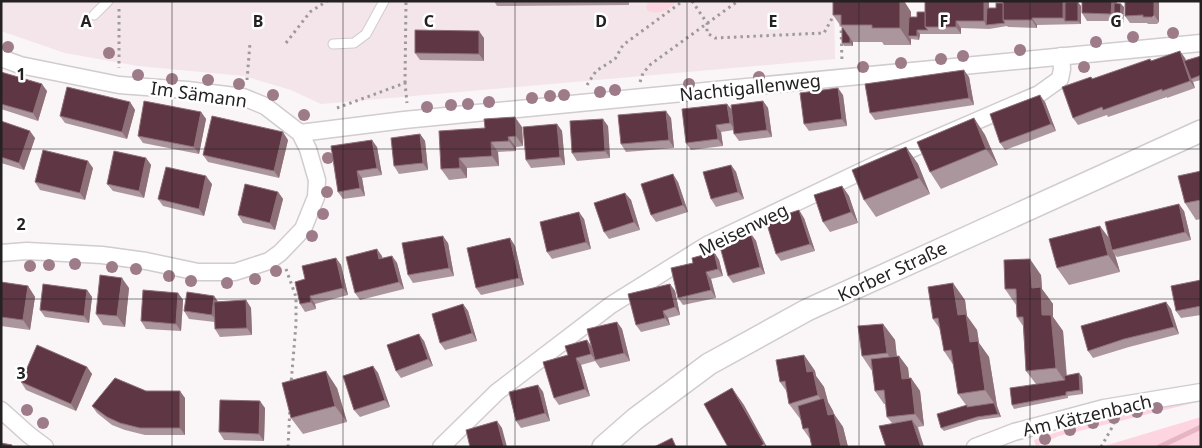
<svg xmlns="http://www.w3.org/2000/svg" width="1202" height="448" font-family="'Noto Sans',sans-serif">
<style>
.built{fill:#f3e5e9}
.green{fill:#fdd5e0}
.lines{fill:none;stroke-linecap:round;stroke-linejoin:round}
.stream{stroke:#e6b4c3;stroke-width:5}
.service-casing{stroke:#d1cccd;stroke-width:11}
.minor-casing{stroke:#d1cccd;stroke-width:19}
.tertiary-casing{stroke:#d1cccd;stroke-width:24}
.path{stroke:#9e9a9a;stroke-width:3;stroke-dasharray:2.5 4;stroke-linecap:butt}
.service{stroke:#fff;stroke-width:9}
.minor{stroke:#fff;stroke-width:16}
.tertiary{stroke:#fff;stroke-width:21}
.tree{fill:#9e7b88}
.wall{fill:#ac969d}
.shaded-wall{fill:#8e7079}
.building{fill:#5f3744;stroke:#8e7079}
.grid{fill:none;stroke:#232121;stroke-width:1;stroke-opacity:0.55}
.labels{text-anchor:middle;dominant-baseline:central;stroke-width:5;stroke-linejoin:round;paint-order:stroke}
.street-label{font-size:18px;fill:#232121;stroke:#fff}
.grid-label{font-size:16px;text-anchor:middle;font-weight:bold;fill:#232121;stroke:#fff;stroke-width:5;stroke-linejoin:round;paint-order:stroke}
</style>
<rect width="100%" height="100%" fill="#faf5f6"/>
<path class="built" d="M1 1H834L835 59 321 104 291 90 244 76 138 66 65 53 1 31Z"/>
<g class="green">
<path d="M648 1H677C669 10 660 15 648 11L646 7Z"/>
<path d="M1201 395V401L1059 436 1036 446 1034 440C1088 420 1145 409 1201 395Z"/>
<path d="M1201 417V447H1101Z"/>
</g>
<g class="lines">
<path class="stream" d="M1159 447 1201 427"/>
<g class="service-casing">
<g id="service">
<path d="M94 15 108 1"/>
<path d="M333 44 354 43 366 34 384 1"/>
</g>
</g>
<g class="minor-casing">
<g id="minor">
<path d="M1 58 20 65 119 85 187 90 243 97 265 106 300 133 308 149 317 180 316 197 303 229 280 253 269 261 235 272H198L146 261 102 255 27 251 1 253"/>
<path d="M300 133 404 120 1201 43"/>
<path d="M1 410 29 435 45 447"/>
<path d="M441 447 497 392 611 305 707 245 879 163 1039 94 1060 79 1062 69 1061 56"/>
<path d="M975 447 1014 432 1104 408 1201 392"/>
</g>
</g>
<g class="tertiary-casing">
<path id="tertiary" d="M603 447 635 419 709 364 807 310 1201 131"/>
</g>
<g class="path">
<path d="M692 1 707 23V33L715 38 824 33 835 13"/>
<path d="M119 9V68"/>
<path d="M841 24 842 63"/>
<path d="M286 43 310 12 327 1"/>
<path d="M247 80 250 43"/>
<path d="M640 82 643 73 651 64 738 1"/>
<path d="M405 83 406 1"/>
<path d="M587 85 596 71 615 59 623 45 683 1"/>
<path d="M337 108 405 83 407 103"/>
<path d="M286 269 296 297V324L291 384"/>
<path d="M288 447 290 407"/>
<path d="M1101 447 1114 424"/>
</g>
<use href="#service" class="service"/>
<use href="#minor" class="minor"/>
<use href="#tertiary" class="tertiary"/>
</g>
<g class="tree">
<circle cx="1173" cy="33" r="6"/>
<circle cx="1133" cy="37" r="6"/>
<circle cx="1096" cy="42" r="6"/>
<circle cx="8" cy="47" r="6"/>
<circle cx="1020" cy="50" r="6"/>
<circle cx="109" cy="53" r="6"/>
<circle cx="963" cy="56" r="6"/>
<circle cx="941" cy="59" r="6"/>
<circle cx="901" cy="63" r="6"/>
<circle cx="863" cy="67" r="6"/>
<circle cx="1084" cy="67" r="6"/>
<circle cx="138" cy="75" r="6"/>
<circle cx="759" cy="77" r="6"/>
<circle cx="172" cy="79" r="6"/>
<circle cx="208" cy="80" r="6"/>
<circle cx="239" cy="84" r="6"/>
<circle cx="689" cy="84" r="6"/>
<circle cx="615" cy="90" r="6"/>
<circle cx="600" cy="92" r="6"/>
<circle cx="273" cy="95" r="6"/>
<circle cx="564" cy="95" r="6"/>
<circle cx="550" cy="96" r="6"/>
<circle cx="532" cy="98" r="6"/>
<circle cx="489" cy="102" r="6"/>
<circle cx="468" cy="104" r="6"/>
<circle cx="451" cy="105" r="6"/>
<circle cx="427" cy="107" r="6"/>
<circle cx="304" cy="115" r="6"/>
<circle cx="328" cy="158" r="6"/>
<circle cx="327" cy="192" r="6"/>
<circle cx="323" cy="214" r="6"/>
<circle cx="312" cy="236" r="6"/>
<circle cx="75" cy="264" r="6"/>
<circle cx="49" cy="265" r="6"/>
<circle cx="30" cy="266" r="6"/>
<circle cx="112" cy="267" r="6"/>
<circle cx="136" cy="269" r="6"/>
<circle cx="276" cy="271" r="6"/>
<circle cx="169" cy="276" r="6"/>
<circle cx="255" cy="279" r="6"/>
<circle cx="191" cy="281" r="6"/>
<circle cx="227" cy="283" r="6"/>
<circle cx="1157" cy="408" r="6"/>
<circle cx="27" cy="410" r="6"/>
<circle cx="1137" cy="412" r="6"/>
<circle cx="1114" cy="418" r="6"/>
<circle cx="43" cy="423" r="6"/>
<circle cx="1093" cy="423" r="6"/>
<circle cx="1070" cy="430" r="6"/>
<circle cx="1045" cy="439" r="6"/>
</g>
<g class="wall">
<path d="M494 1H629V5L497 6Z"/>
<path d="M833 1H904L911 12V17H917L925 12V1H989V8H996L1003 3V1H1068L1081 6V24L1037 25V28L1008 27 1007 26 989 29 961 28V34H920L919 40 911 39V45H884L882 42H853V46H844L842 43V28L833 15Z"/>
<path d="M1159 1V22L1157 24H1148L1147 23H1130L1125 16Z"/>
<path d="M1117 4 1124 7 1123 24 1117 23 1115 21H1087L1082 13Z"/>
<path d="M484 38V61L420 60 415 53Z"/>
<path d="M1201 56V80L1193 82 1195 88 1167 98V97L1108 117 1107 115 1078 125 1073 118 1091 77 1093 79 1150 59 1152 61 1185 58 1186 61Z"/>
<path d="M1 72 47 91 38 121 1 109Z"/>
<path d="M969 77 974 105 875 120 870 113Z"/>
<path d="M843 95 847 126 809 131 804 124Z"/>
<path d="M763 101 768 108 772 137 739 141 734 134V130L721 132 723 146 691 150 686 143 727 104 731 109Z"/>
<path d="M130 102 135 110 127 139 65 123 60 116Z"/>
<path d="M1045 102 1056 131 1005 150 1000 143Z"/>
<path d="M201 112 206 119 199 154 143 143 138 136Z"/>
<path d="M671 118 674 148 626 152 621 144Z"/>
<path d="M974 118 985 135 998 165 941 189 930 172Z"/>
<path d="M1 121 35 138 24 170 1 163Z"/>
<path d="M557 124 562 131 565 165 531 168 526 160Z"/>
<path d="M608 126 610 158 577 161 572 153Z"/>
<path d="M522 127 523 146 516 147V151L498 152 499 166 467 168V178L449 180 441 169 485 128Z"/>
<path d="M420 134 425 141 428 170 399 174 394 166Z"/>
<path d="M288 140 279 178 208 162 203 155Z"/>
<path d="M377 147 382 175 362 178 365 196 343 199 338 192Z"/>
<path d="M906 147 918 164 930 194 876 217 864 200Z"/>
<path d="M146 158 151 165 144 198 113 191 107 184Z"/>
<path d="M731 165 736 172 744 199 716 207 711 199Z"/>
<path d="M93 168 85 200 40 190 35 182Z"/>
<path d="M1201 171V219L1196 220 1185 203Z"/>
<path d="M678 182 688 212 656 222 651 215Z"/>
<path d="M212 184 204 216 163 206 158 199Z"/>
<path d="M842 186 849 196 858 223 830 232 823 222Z"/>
<path d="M278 192 283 199 275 230 243 223 238 215Z"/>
<path d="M625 193 631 200 640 230 609 239 604 232Z"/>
<path d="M1184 211 1191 240 1117 257 1115 255 1120 272 1069 285 1057 268 1109 238Z"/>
<path d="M804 218 815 251 781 261 776 254Z"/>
<path d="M584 219 591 249 552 259 547 252Z"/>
<path d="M751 234 756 241 765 274 733 283 728 276Z"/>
<path d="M510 238 515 246 524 285 481 295 476 288Z"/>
<path d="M448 243 454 276 413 283 408 275Z"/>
<path d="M714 252 719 260 723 276 711 279 716 298 683 305 678 298 693 263Z"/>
<path d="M382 256V259L392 256 397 263 404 289 360 300 355 293Z"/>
<path d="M336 258 341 265 348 295 315 304 316 309 305 312 300 304 305 279Z"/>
<path d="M1041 275 1042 289 1053 304V317L1063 331 1067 376 1082 377 1083 394 1068 396V398L1014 409 1012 405 1036 384 1026 371 1023 326 1017 317 1016 305 1005 289Z"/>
<path d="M1201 280V315L1181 318 1176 311Z"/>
<path d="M1 282 28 286 35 297 30 330 1 326Z"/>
<path d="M670 284 675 291 680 315 668 318 670 325 641 332 636 325Z"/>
<path d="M129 288 125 327 103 325 96 314Z"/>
<path d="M87 290 92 297 89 323 45 317 40 310Z"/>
<path d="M178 293 183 300 181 331 146 329 141 321Z"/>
<path d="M214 296 218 302 246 300 251 308 252 335 220 337 215 329V322L189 319 184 311Z"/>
<path d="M965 300 967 316 977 330 979 343 989 357 997 406 1001 417 979 420 944 431 941 428 966 405 958 394 954 366 944 351 940 329 933 319Z"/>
<path d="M1166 302 1171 309 1179 334 1129 347 1093 358 1088 351Z"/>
<path d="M463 304 468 311 477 341 445 350 440 343Z"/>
<path d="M617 322 622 329 630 361 600 368 595 361 581 365 590 396 559 405 554 398 568 355 587 340 592 347Z"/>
<path d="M883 324 895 340 897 356H899L908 368 909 378H911L920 391 924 426 918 427 924 447H886L892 423 887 417 886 404H884L875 391 872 371 862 356Z"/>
<path d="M424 341 433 366 401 378 396 371Z"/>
<path d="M804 355 815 371 816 376 824 387 828 402 833 411 834 414 843 427 848 447H812L810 439 803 429 801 420 789 404 787 392 780 382Z"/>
<path d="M373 366 378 373 390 407 360 417 354 410Z"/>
<path d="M87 367 92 374 76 411 26 390 21 382Z"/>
<path d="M538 385 543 392 550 421 521 428 516 421Z"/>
<path d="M337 388 347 422 303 434 291 418Z"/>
<path d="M146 391 185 398V435H145L125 430 112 425 97 413 92 406Z"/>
<path d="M265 408 264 441 224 440 219 432Z"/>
</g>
<g class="shaded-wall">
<path d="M900 1H904L911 12V36H908L911 39V45L900 28Z"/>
<path d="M984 1H989V25H986L984 21Z"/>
<path d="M1063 1H1068V21H1065L1068 25 1063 18Z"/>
<path d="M1112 1H1117V21L1111 14Z"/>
<path d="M1154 1H1159V22L1154 15Z"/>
<path d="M1078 2 1081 6V24L1078 21Z"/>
<path d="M1121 4 1124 7 1123 24 1120 20Z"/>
<path d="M1032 18 1037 25V28L1032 20Z"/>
<path d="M956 21 961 28V34L956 27Z"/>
<path d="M917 30 920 34 919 40 917 36Z"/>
<path d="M479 31 484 38V61L479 54Z"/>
<path d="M850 38 853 42V46L850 43Z"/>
<path d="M1180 51 1185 58 1192 78 1191 79 1193 82 1195 88 1190 81Z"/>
<path d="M964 70 969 77 974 105 969 98Z"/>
<path d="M42 84 47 91 38 121 33 113Z"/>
<path d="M838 88 843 95 847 126 842 119Z"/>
<path d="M1040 95 1045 102 1056 131 1051 124Z"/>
<path d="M763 101 768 108 772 137 767 130Z"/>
<path d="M130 102 135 110 127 139 122 132Z"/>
<path d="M727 104 733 111 735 130 730 123Z"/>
<path d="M666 111 671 118 674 148 669 140Z"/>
<path d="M201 112 206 119 199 154 194 147Z"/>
<path d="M515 117 522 127 523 146 516 136Z"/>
<path d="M974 118 985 135 998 165 986 149Z"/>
<path d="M603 119 608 126 610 158 605 151Z"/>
<path d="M557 124 562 131 565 165 560 157Z"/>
<path d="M716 125 721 132 723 146 718 139Z"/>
<path d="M30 131 35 138 24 170 19 163Z"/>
<path d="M283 132 288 140 279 178 274 171Z"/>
<path d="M420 134 425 141 428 170 423 163Z"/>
<path d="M508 137 516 147V151L509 141Z"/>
<path d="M372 140 377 147 382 175 377 168Z"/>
<path d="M491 142 498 152 499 166 492 156Z"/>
<path d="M906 147 918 164 930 194 919 178Z"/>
<path d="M146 158 151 165 144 198 139 191Z"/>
<path d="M459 158 467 168V178L460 168Z"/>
<path d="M88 161 93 168 85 200 80 193Z"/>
<path d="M731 165 736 172 744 199 738 192Z"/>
<path d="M357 171 362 178 365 196 360 188Z"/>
<path d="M673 174 678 182 688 212 683 205Z"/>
<path d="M206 176 212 184 204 216 199 209Z"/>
<path d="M842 186 849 196 858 223 851 212Z"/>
<path d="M278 192 283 199 275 230 270 223Z"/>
<path d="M625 193 631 200 640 230 634 222Z"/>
<path d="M1179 204 1184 211 1191 240 1185 232Z"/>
<path d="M799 210 804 218 815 251 810 244Z"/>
<path d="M579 212 584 219 591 249 586 242Z"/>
<path d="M1100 226 1112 242V250L1115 255 1120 272 1108 255Z"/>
<path d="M751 234 756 241 765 274 760 267Z"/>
<path d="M443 236 448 243 454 276 449 268Z"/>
<path d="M510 238 515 246 524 285 519 278Z"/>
<path d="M377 249 382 256 384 267 379 259Z"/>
<path d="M714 252 719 260 723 276 718 269Z"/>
<path d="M392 256 397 263 404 289 399 282Z"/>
<path d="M336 258 341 265 348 295 343 288Z"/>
<path d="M1030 259 1041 275 1042 289 1053 304V317L1063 331 1067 384 1056 368 1042 315 1032 288Z"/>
<path d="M706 272 711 279 716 298 711 290Z"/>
<path d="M122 278 129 288 125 327 117 316Z"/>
<path d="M953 283 965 300 967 316 977 330 979 343 989 357 997 406 1001 417 998 414 994 403 985 390 970 342 958 315Z"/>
<path d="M670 284 675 291 680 315 675 307Z"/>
<path d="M28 286 35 297 30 330 23 320Z"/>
<path d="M87 290 92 297 89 323 84 316Z"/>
<path d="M178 293 183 300 181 331 176 324Z"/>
<path d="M214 296 219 303 217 322 212 315Z"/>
<path d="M310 296 315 304 316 309 311 302Z"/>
<path d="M246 300 251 308 252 335 247 328Z"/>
<path d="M1166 302 1171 309 1179 334 1174 327Z"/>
<path d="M463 304 468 311 477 341 472 333Z"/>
<path d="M663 311 668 318 670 325 665 318Z"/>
<path d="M617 322 622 329 630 361 624 353Z"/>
<path d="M883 324 895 340 898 370 887 353Z"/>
<path d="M419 334 424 341 433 366 428 359Z"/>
<path d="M587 340 592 347 596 361 591 354Z"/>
<path d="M804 355 815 371 816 376 824 387 828 402 833 411 837 428 828 415 826 408 818 395 807 372Z"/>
<path d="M899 356 908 368 911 392 902 379Z"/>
<path d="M576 358 581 365 590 396 585 389Z"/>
<path d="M373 366 378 373 390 407 385 400Z"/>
<path d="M87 367 92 374 76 411 71 404Z"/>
<path d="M326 371 337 388 347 422 335 406Z"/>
<path d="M1079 373 1082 377 1083 394 1080 390Z"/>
<path d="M911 378 920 391 924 426 915 414Z"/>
<path d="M538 385 543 392 550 421 545 413Z"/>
<path d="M732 388 744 405 767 447H765L764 444Z"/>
<path d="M180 391 185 398V435L180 428Z"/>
<path d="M260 401 265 408 264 441 259 434Z"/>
<path d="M834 414 843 427 848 447H841Z"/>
<path d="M912 420 917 427 924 447H921Z"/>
<path d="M497 421 502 428 507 447H504Z"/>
</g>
<g class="building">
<path d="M833 1H900V28H872V25H841V15H833Z"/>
<path d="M925 1H984V21H956V27H925Z"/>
<path d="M1003 1H1063V18H1032V20H1003Z"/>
<path d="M1082 1H1112L1111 14 1082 13Z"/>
<path d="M1125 1H1154V15L1152 17H1143V15L1125 16Z"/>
<rect x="1065" y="2" width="13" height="19"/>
<path d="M996 3H1003V20L1005 23 986 25 987 8H996Z"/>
<path d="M1114 3 1121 4 1120 20H1114Z"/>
<path d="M917 12H925V27L928 30H917V36H908L909 17H917Z"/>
<path d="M842 28H843L850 38V43H842Z"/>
<path d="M415 30 479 31V54L415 53Z"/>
<path d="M1180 51 1190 81 1162 91V89L1103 110 1102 107 1073 118 1062 87 1091 77 1092 79 1150 59 1151 61Z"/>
<path d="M1201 56V75L1191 79 1184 61Z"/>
<path d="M964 70 969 98 870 113 865 84Z"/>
<path d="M1 72 42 84 33 113 1 104Z"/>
<path d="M67 87 130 102 122 132 60 116Z"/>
<path d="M838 88 842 119 804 124 800 93Z"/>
<path d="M1040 95 1051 124 1000 143 990 114Z"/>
<path d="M144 101 201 112 194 147 138 136Z"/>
<path d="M763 101 767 130 734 134 731 105Z"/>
<path d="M727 104 730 123 716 125 718 139 686 143 682 109Z"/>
<path d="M666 111 669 140 621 144 618 115Z"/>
<path d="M212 116 283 132 274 171 203 155Z"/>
<path d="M515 117 516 136 508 137 509 141 491 142 492 156 459 158 460 168 441 169 439 131 485 128 484 119Z"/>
<path d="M974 118 986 149 930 172 917 142Z"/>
<path d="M603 119 605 151 572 153 570 121Z"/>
<path d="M1 121 30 131 19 163 1 157Z"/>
<path d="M557 124 560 157 526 160 523 127Z"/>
<path d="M420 134 423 163 394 166 391 138Z"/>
<path d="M372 140 377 168 357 171 360 188 338 192 331 146Z"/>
<path d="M906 147 919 178 864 200 852 170Z"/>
<path d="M43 150 88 161 80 193 35 182Z"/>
<path d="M114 151 146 158 139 191 107 184Z"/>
<path d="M731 165 738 192 711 199 703 172Z"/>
<path d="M166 167 206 176 199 209 158 199Z"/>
<path d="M1201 171V200L1185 203 1178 176Z"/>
<path d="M673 174 683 205 651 215 641 184Z"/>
<path d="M245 184 278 192 270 223 238 215Z"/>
<path d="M842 186 851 212 823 222 814 195Z"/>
<path d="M625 193 634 222 604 232 594 203Z"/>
<path d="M1179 204 1185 232 1112 250 1105 222Z"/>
<path d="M799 210 810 244 776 254 766 221Z"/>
<path d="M579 212 586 242 547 252 540 222Z"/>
<path d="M1100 226 1108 255 1057 268 1049 239Z"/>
<path d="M751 234 760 267 728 276 719 243Z"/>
<path d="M443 236 449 268 408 275 402 243Z"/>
<path d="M510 238 519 278 476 288 467 248Z"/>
<path d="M377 249 379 259 392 256 399 282 355 293 346 257Z"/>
<path d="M714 252 718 269 706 272 711 290 678 298 671 268 693 263 692 258Z"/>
<path d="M336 258 343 288 310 296 311 302 300 304 295 282 305 279 302 266Z"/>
<path d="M1030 259 1032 288 1041 287 1042 315H1051L1056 368 1026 371 1023 317H1017L1016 289H1005L1004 260Z"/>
<path d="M100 275 122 278 117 316 96 314Z"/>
<path d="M1201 280V306L1176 311 1171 286Z"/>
<path d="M1 282 28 286 23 320 1 317Z"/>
<path d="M953 283 958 315 966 314 970 342 978 341 985 390 958 394 951 350 944 351 938 318 933 319 928 287Z"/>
<path d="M43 284 87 290 84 316 40 310Z"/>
<path d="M670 284 675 307 663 311 665 318 636 325 628 294Z"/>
<path d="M143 290 178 293 176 324 141 321Z"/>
<path d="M187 292 214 296 212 315 184 311Z"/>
<path d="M246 300 247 328 215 329 214 302Z"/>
<path d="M1166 302 1174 327 1124 339 1088 351 1081 326Z"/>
<path d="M463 304 472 333 440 343 432 314Z"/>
<path d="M617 322 624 353 595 360 587 329Z"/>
<path d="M883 324 887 353 862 356 858 326Z"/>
<path d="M419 334 428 359 396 371 387 345Z"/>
<path d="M587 340 591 354 576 358 585 389 554 398 543 362 568 355 565 346Z"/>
<path d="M37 345 87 367 71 404 21 382Z"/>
<path d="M804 355 807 372 813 371 818 395 789 404 785 381 780 382 776 360Z"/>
<path d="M899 356 902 379 911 378 915 414 887 417 884 390 875 391 871 359Z"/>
<path d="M373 366 385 400 354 410 343 376Z"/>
<path d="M326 371 335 406 291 418 282 383Z"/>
<path d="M1079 373 1080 390 1066 392V395L1012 405 1010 388 1065 380 1064 376Z"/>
<path d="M115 378 146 391H180V428H140L120 423 107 417 92 406Z"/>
<path d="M538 385 545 413 516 421 509 392Z"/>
<path d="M732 388 764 444 759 447H728L704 404Z"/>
<path d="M824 398 828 415 834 414 841 447H812L808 428 803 429 798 406Z"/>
<path d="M220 400 260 401 259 434 219 432Z"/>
<path d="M994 403 998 414 977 417 941 428 937 414 967 405V407Z"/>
<path d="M912 420 921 447H886L879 426Z"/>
<path d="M497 421 504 447H470L466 430Z"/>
<path d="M672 438 676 447H654Z"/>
<path d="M1 443 12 445V447H1Z"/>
</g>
<path class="grid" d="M172 1V447M343 1V447M515 1V447M687 1V447M859 1V447M1030 1V447M1 149H1201M1 299H1201"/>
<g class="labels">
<g class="street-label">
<text transform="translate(750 87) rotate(-6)">Nachtigallenweg</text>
<text transform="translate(199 94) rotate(8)">Im Sämann</text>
<text transform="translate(743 229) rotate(-26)">Meisenweg</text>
<text transform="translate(892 271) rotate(-25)">Korber Straße</text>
<text transform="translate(1087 415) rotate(-13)">Am Kätzenbach</text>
</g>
</g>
<g class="grid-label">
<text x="86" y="27">A</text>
<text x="258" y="27">B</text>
<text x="429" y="27">C</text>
<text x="601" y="27">D</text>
<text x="773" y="27">E</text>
<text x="944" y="27">F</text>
<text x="1116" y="27">G</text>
<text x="21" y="80">1</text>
<text x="21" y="230">2</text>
<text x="21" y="379">3</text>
</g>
<rect width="1202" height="448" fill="none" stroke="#232121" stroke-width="5"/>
</svg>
